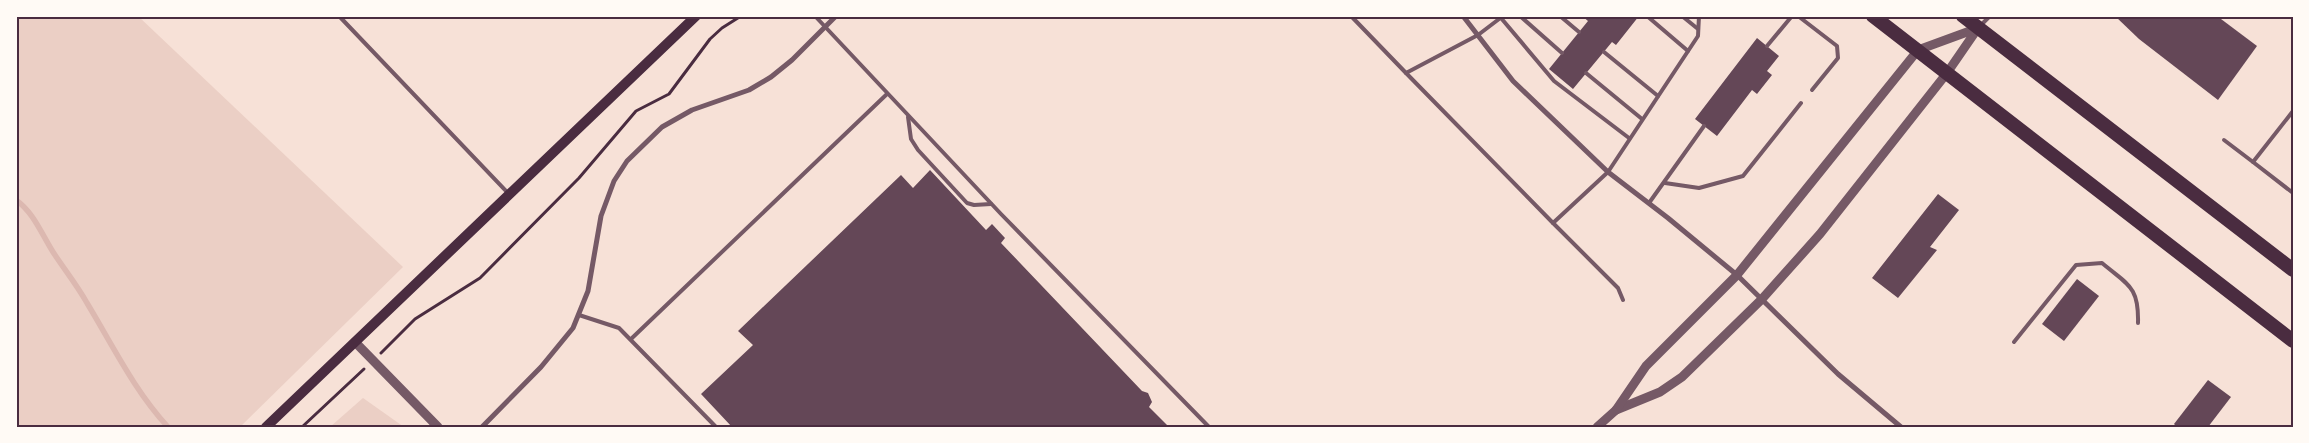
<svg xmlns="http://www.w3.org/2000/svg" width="2309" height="443" font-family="Jost,sans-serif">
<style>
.green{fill:#ebcfc5}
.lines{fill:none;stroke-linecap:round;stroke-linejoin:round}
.stream{stroke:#dcb8b0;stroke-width:5.5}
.building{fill:#644757}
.path{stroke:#4a2c40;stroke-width:3}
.service{stroke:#755966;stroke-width:4}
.minor{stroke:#755966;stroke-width:5}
.tertiary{stroke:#755966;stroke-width:9}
.secondary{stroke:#4a2c40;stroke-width:10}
.trunk{stroke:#4a2c40;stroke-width:14}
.neatline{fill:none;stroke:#4a2c40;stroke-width:2}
</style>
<rect width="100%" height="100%" fill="#f7e1d7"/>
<g class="green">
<path d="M16 16H138L403 267 240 427H18L16 425Z"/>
<path d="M363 398 404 427H330Z"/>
</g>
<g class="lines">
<path class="stream" d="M16 200C34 213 41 233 53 252 64 269 77 285 87 303 113 346 134 390 168 427"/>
</g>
<g class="building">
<path d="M1582 16H1639L1616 45 1612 42 1573 89 1549 69 1588 21Z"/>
<path d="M2115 16H2217L2257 46 2218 100 2139 39Z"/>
<path d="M1757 38 1779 56 1767 71 1772 75 1757 94 1752 90 1717 136 1695 119Z"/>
<path d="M930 170 986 230 992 224 1005 238 1001 243 1142 391 1148 393 1152 402 1149 407 1169 427H732L701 394 753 345 738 331 901 175 913 188Z"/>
<path d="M1938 194 1959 210 1930 247 1937 250 1898 298 1872 278Z"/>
<path d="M2077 279 2099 296 2064 341 2042 324Z"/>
<path d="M2208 380 2231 397 2208 427H2177L2174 424Z"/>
</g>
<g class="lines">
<g class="path">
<path d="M381 353 415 319 480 278 579 178 636 111 669 94 710 39 722 28 741 16"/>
<path d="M302 427 364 369"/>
</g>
<g class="service">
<path d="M339 16 509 194"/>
<path d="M815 16 1001 214 1209 427"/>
<path d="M1351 16 1406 73 1478 35 1503 16"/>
<path d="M1520 16 1562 53"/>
<path d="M1560 16 1579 32"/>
<path d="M1647 16 1688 51"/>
<path d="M1682 16 1698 29"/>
<path d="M1798 16 1837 46 1838 58 1812 90"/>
<path d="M1501 18 1554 81 1629 138"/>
<path d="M1981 25 1990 16"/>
<path d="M1767 46 1792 16"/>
<path d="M1604 52 1658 96"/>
<path d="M1406 73 1553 223 1608 172 1698 36 1699 16"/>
<path d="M1586 73 1642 119"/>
<path d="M2293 111 2253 162 2293 193"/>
<path d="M908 117 911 139 918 150 967 203 974 205 991 204"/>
<path d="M2224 140 2253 162"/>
<path d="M1665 183 1699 188 1743 176 1801 103"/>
<path d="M1649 203 1704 126"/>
<path d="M1553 223 1618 288 1623 300"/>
<path d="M579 315 619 328 716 427"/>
<path d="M631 339 887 94"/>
<path d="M2014 342 2076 265 2102 263C2128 285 2139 286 2138 323"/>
</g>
<g class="minor">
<path d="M1463 16 1513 81 1608 172 1668 218 1737 275 1838 374 1901 427"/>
<path d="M482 427 541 367 573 328 588 291 601 216 614 181 627 161 662 127 692 110 749 90 771 77 792 60 836 16"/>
</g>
<g class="tertiary">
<path d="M355 342 438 427"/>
<path d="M1616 410 1660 392 1682 377 1762 299 1820 234 1947 73 1978 28"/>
<path d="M1597 427 1616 410 1646 366 1737 275 1918 50 1978 28"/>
</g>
<path class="secondary" d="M266 427 696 16"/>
<g class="trunk">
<path d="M1873 16 2293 341"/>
<path d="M1963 16 2293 270"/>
</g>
</g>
<rect width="2309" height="443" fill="none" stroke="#fffaf5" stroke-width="35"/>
<rect x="18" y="18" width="2274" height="408" class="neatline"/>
</svg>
